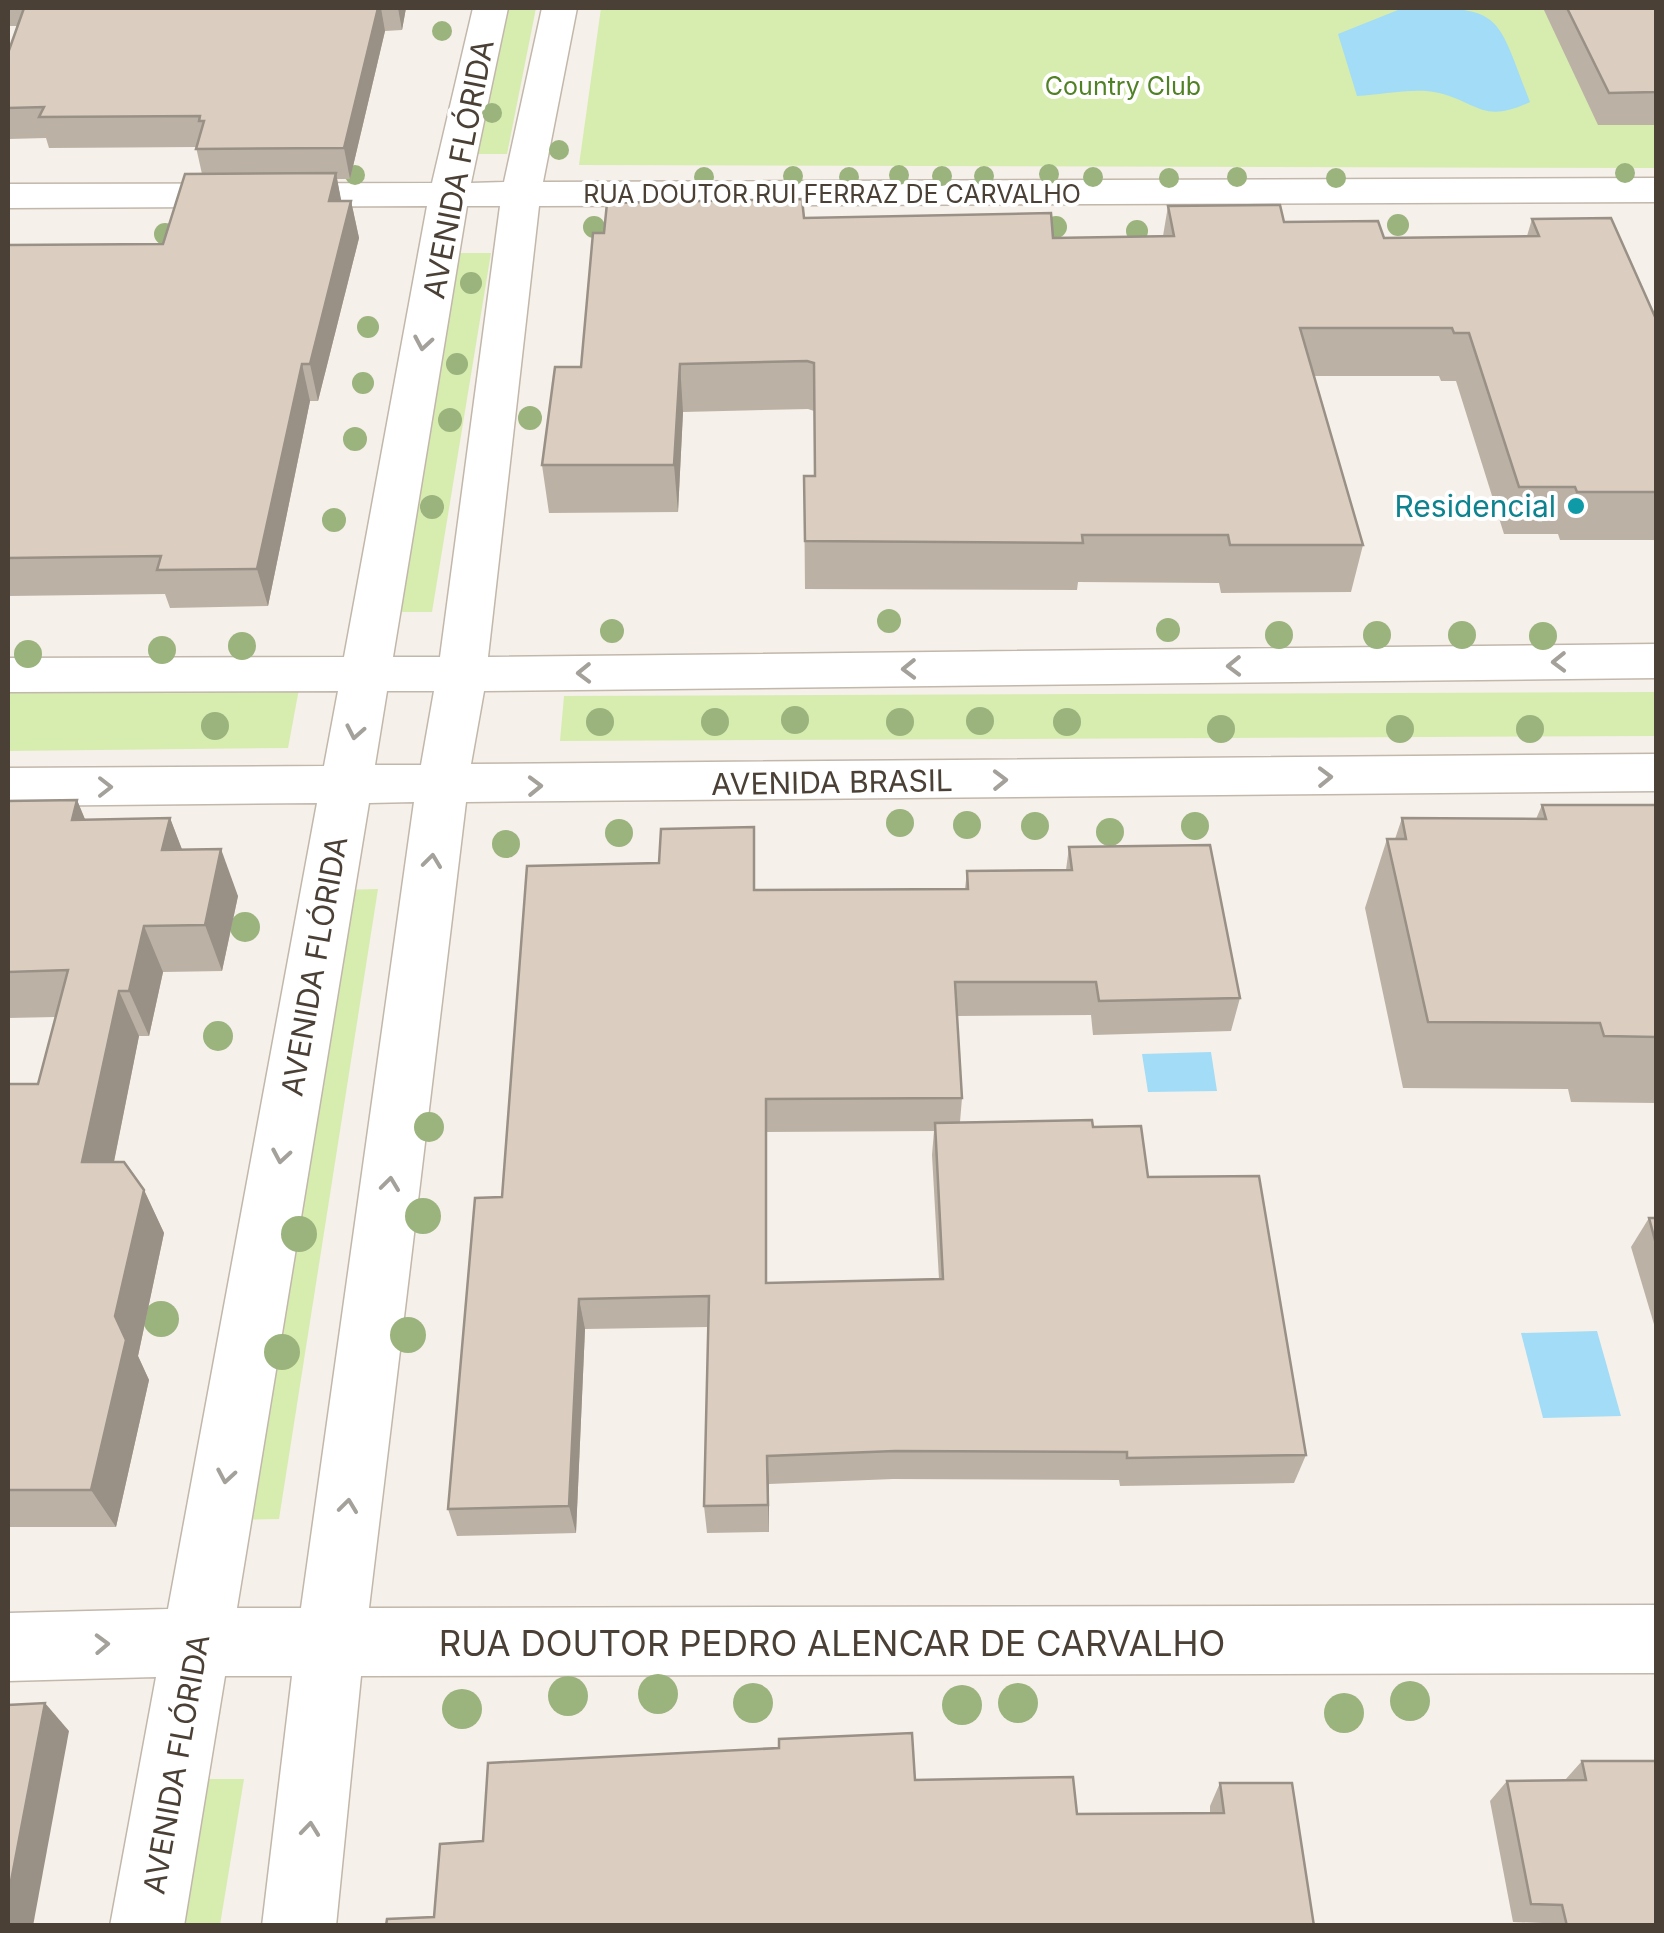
<svg xmlns="http://www.w3.org/2000/svg" width="1664" height="1933" font-family="Inter,sans-serif">
<style>
.green{fill:#d7ecaf}
.water{fill:#a2dcf6}
.lines{fill:none;stroke-linecap:round;stroke-linejoin:round}
.minor-casing{stroke:#c2b7ab;stroke-width:3}
.minor{fill:#fff;fill-rule:evenodd}
.tree{fill:#9bb37d}
.wall{fill:#bcb1a5;fill-rule:evenodd}
.shaded-wall{fill:#999086}
.building{fill:#dbcec0;stroke:#999086;stroke-width:2.5}
.oneway{stroke:#a4a09a}
.culture-dot{fill:#0f9aa8;stroke:#fff;stroke-width:4}
.labels{text-anchor:middle;dominant-baseline:central;stroke-width:8;stroke-linejoin:round;paint-order:stroke}
.far-park-label{font-size:25px;fill:#518125;stroke:#fff}
.far-street-label{font-size:25px;fill:#4a4036;stroke:#fff}
.street-label{font-size:30px;fill:#4a4036;stroke:#fff}
.culture-label{font-size:30px;fill:#0d838f;stroke:#fff;text-anchor:end}
.near-street-label{font-size:35px;fill:#4a4036;stroke:#fff}
</style>
<rect width="100%" height="100%" fill="#f5f0e9"/>
<g class="green">
<path d="M508 8H536L507 154H477Z"/>
<path d="M601 8H1656V168L579 165Z"/>
<path d="M460 253H491L432 612H395Z"/>
<path d="M299 689 288 748 8 751V692Z"/>
<path d="M1656 692V736L560 741 564 696Z"/>
<path d="M378 889 279 1519 231 1520 341 890Z"/>
<path d="M193 1779H244L220 1925 167 1926Z"/>
</g>
<g class="water">
<path d="M1403 8C1503 7 1495 11 1530 102 1483 124 1479 103 1439 93 1415 87 1382 95 1357 96L1338 34Z"/>
<path d="M1211 1052 1217 1091 1148 1092 1142 1054Z"/>
<path d="M1597 1331 1621 1416 1543 1418 1521 1333Z"/>
</g>
<g class="lines">
<g class="minor-casing">
<path id="minor" d="M473 8H508L471 183 504 182 542 8H577L543 182 1656 178V202L539 206 488 657 1656 644V678L484 691 471 764 1656 754V791L466 802 369 1608 1656 1605V1673L361 1676 336 1926H262L292 1676H225L184 1926H110L156 1677 8 1681V1613L168 1609 317 803 8 806V768L324 766 338 691 8 692V658L344 657 427 206 8 208V184L432 183ZM467 206H500L440 657H393ZM387 691H434L421 765H375ZM414 802 301 1608H237L369 803Z"/>
</g>
<use href="#minor" class="minor"/>
</g>
<g class="tree">
<circle cx="442" cy="31" r="10"/>
<circle cx="492" cy="113" r="10"/>
<circle cx="559" cy="150" r="10"/>
<circle cx="1625" cy="173" r="10"/>
<circle cx="1049" cy="174" r="10"/>
<circle cx="355" cy="175" r="10"/>
<circle cx="899" cy="175" r="10"/>
<circle cx="793" cy="176" r="10"/>
<circle cx="942" cy="176" r="10"/>
<circle cx="984" cy="176" r="10"/>
<circle cx="704" cy="177" r="10"/>
<circle cx="849" cy="177" r="10"/>
<circle cx="1093" cy="177" r="10"/>
<circle cx="1237" cy="177" r="10"/>
<circle cx="1169" cy="178" r="10"/>
<circle cx="1336" cy="178" r="10"/>
<circle cx="1398" cy="225" r="11"/>
<circle cx="594" cy="227" r="11"/>
<circle cx="1056" cy="227" r="11"/>
<circle cx="1137" cy="231" r="11"/>
<circle cx="165" cy="234" r="11"/>
<circle cx="471" cy="283" r="11"/>
<circle cx="368" cy="327" r="11"/>
<circle cx="457" cy="364" r="11"/>
<circle cx="363" cy="383" r="11"/>
<circle cx="530" cy="418" r="12"/>
<circle cx="450" cy="420" r="12"/>
<circle cx="355" cy="439" r="12"/>
<circle cx="432" cy="507" r="12"/>
<circle cx="334" cy="520" r="12"/>
<circle cx="889" cy="621" r="12"/>
<circle cx="1168" cy="630" r="12"/>
<circle cx="612" cy="631" r="12"/>
<circle cx="1279" cy="635" r="14"/>
<circle cx="1377" cy="635" r="14"/>
<circle cx="1462" cy="635" r="14"/>
<circle cx="1543" cy="636" r="14"/>
<circle cx="242" cy="646" r="14"/>
<circle cx="162" cy="650" r="14"/>
<circle cx="28" cy="654" r="14"/>
<circle cx="795" cy="720" r="14"/>
<circle cx="980" cy="721" r="14"/>
<circle cx="600" cy="722" r="14"/>
<circle cx="715" cy="722" r="14"/>
<circle cx="900" cy="722" r="14"/>
<circle cx="1067" cy="722" r="14"/>
<circle cx="215" cy="726" r="14"/>
<circle cx="1221" cy="729" r="14"/>
<circle cx="1400" cy="729" r="14"/>
<circle cx="1530" cy="729" r="14"/>
<circle cx="900" cy="823" r="14"/>
<circle cx="967" cy="825" r="14"/>
<circle cx="1035" cy="826" r="14"/>
<circle cx="1195" cy="826" r="14"/>
<circle cx="1110" cy="832" r="14"/>
<circle cx="619" cy="833" r="14"/>
<circle cx="506" cy="844" r="14"/>
<circle cx="245" cy="927" r="15"/>
<circle cx="218" cy="1036" r="15"/>
<circle cx="429" cy="1127" r="15"/>
<circle cx="423" cy="1216" r="18"/>
<circle cx="299" cy="1234" r="18"/>
<circle cx="161" cy="1319" r="18"/>
<circle cx="408" cy="1335" r="18"/>
<circle cx="282" cy="1352" r="18"/>
<circle cx="658" cy="1694" r="20"/>
<circle cx="568" cy="1696" r="20"/>
<circle cx="1410" cy="1701" r="20"/>
<circle cx="753" cy="1703" r="20"/>
<circle cx="1018" cy="1703" r="20"/>
<circle cx="962" cy="1705" r="20"/>
<circle cx="462" cy="1709" r="20"/>
<circle cx="1344" cy="1713" r="20"/>
</g>
<g class="wall">
<path d="M8 8H406L402 30 385 31 350 179H337L341 201H351L359 238 318 401H310L268 606 170 608 165 594 8 596V245L163 244 202 174 196 147 49 148 46 138 8 139V53L17 26H8Z"/>
<path d="M1543 8H1656V125H1598Z"/>
<path d="M1168 206 1384 238 1527 236 1532 219 1656 319V540H1560L1558 534H1504L1456 381H1441L1439 376H1314L1363 545 1351 592 1221 593 1219 583 1078 582 1077 590 805 589 804 476H815L814 411 808 409 683 412 678 512 549 513 542 465 581 367 604 233 804 218 1053 238 1163 236Z"/>
<path d="M77 800 85 820 170 818 182 850 238 896 222 971 163 972 149 1036H139L114 1162 144 1190 164 1233 138 1356 149 1380 116 1527H8V1084H38L55 1017 8 1018V801Z"/>
<path d="M1542 805H1656V1103L1571 1102 1568 1089 1403 1088 1365 908 1387 839H1395L1402 818 1536 819Z"/>
<path d="M1069 847 1240 998 1231 1031 1093 1035 1091 1015 957 1016 962 1098 960 1122 1093 1127 1148 1177 1306 1455 1294 1483 1120 1486 1119 1480 893 1479 769 1484V1532L707 1533 704 1506 708 1327 585 1329 576 1533 457 1536 448 1509 502 1197 755 862V890L965 889 967 871 1066 870ZM934 1131 932 1155 939 1279 767 1283V1132Z"/>
<path d="M1649 1218H1656V1331L1631 1247Z"/>
<path d="M1582 1761 1656 1926H1544L1543 1923 1513 1922 1490 1801 1507 1781 1565 1780Z"/>
<path d="M915 1780 1077 1814 1210 1813V1806L1220 1783 1314 1926 434 1917 483 1841Z"/>
</g>
<g class="shaded-wall">
<path d="M378 8H381L385 31 350 179 344 148Z"/>
<path d="M398 8H406L402 30Z"/>
<path d="M336 173 343 210 329 201Z"/>
<path d="M351 201 359 238 318 401 310 364Z"/>
<path d="M302 364 310 401 268 606 257 569Z"/>
<path d="M680 364 683 412 678 512 674 465Z"/>
<path d="M77 800 97 848 72 820Z"/>
<path d="M170 818 188 865 162 850Z"/>
<path d="M221 849 238 896 222 971 205 925Z"/>
<path d="M144 926 163 972 149 1036 129 991Z"/>
<path d="M119 991 139 1036 105 1206 82 1162Z"/>
<path d="M766 1099 767 1132V1314L766 1283Z"/>
<path d="M144 1190 164 1233 138 1356 149 1380 116 1527 91 1490 115 1316Z"/>
<path d="M579 1299 585 1329 576 1533 569 1506Z"/>
<path d="M767 1456 769 1484V1532L768 1505Z"/>
<path d="M45 1703 69 1731 33 1926H8V1897Z"/>
</g>
<g class="building">
<path d="M24 8H378L344 148 196 149 204 121H199L200 116 39 117 44 107 8 108V53Z"/>
<path d="M1567 8H1656V92L1609 93Z"/>
<path d="M336 173 329 201H351L310 364H302L257 569 157 570 161 556 8 558V245L163 244 185 174Z"/>
<path d="M802 199 804 218 1051 213 1053 238 1174 236 1168 206 1280 205 1284 222 1378 221 1384 238 1539 236 1532 219 1611 218 1656 319V492H1577L1575 487H1519L1469 333H1454L1452 328H1300L1363 545H1230L1228 535H1082L1083 543 805 541 804 476H815L814 363 807 361 680 364 674 465H542L555 367H581L593 233H604L607 203Z"/>
<path d="M77 800 72 820 170 818 162 850 221 849 205 925 144 926 129 991H119L82 1162H124L144 1190 115 1316 126 1340 91 1490H8V1084H38L68 970 8 972V801Z"/>
<path d="M1542 805H1656V1037L1604 1036 1600 1023 1428 1022 1387 839H1406L1402 818 1546 819Z"/>
<path d="M754 827V890L968 889 967 871 1072 870 1069 847 1210 845 1240 998 1099 1001 1096 982H955L962 1098 766 1099V1283L943 1279 935 1123 1092 1120 1093 1127 1141 1126 1148 1177 1259 1176 1306 1455 1127 1458V1452L895 1451 767 1456 768 1505 704 1506 709 1296 579 1299 569 1506 448 1509 475 1198 502 1197 527 866 659 863 661 829Z"/>
<path d="M1649 1218H1656V1244Z"/>
<path d="M45 1703 8 1897V1705Z"/>
<path d="M912 1733 915 1780 1073 1777 1077 1814 1224 1813 1220 1783H1292L1314 1926H386L387 1919 434 1917 440 1844 483 1841 488 1763 779 1748V1739Z"/>
<path d="M1582 1761H1656V1926H1567L1562 1905 1531 1904 1507 1781 1586 1780Z"/>
</g>
<defs><path id="oneway-chevron" d="M-2-3.5L2.5 0L-2 3.5" fill="none" stroke-width="1.6" stroke-linecap="round" stroke-linejoin="round" transform="scale(2.5)"/></defs>
<g class="oneway">
<use href="#oneway-chevron" transform="translate(423 343) rotate(100)"/>
<use href="#oneway-chevron" transform="translate(1559 662) rotate(179)"/>
<use href="#oneway-chevron" transform="translate(1234 666) rotate(179)"/>
<use href="#oneway-chevron" transform="translate(909 669) rotate(179)"/>
<use href="#oneway-chevron" transform="translate(584 673) rotate(179)"/>
<use href="#oneway-chevron" transform="translate(355 732) rotate(101)"/>
<use href="#oneway-chevron" transform="translate(1325 777) rotate(-1)"/>
<use href="#oneway-chevron" transform="translate(1000 780) rotate(-1)"/>
<use href="#oneway-chevron" transform="translate(535 786) rotate(-1)"/>
<use href="#oneway-chevron" transform="translate(105 787)"/>
<use href="#oneway-chevron" transform="translate(432 861) rotate(-83)"/>
<use href="#oneway-chevron" transform="translate(281 1156) rotate(100)"/>
<use href="#oneway-chevron" transform="translate(390 1184) rotate(-83)"/>
<use href="#oneway-chevron" transform="translate(226 1476) rotate(100)"/>
<use href="#oneway-chevron" transform="translate(348 1506) rotate(-83)"/>
<use href="#oneway-chevron" transform="translate(102 1644) rotate(-2)"/>
<use href="#oneway-chevron" transform="translate(310 1829) rotate(-84)"/>
</g>
<circle class="culture-dot" cx="1576" cy="506" r="10"/>
<g class="labels">
<g class="far-park-label">
<text x="1123" y="86">Country Club</text>
</g>
<g class="far-street-label">
<text x="832" y="194">RUA DOUTOR RUI FERRAZ DE CARVALHO</text>
</g>
<g class="street-label">
<text transform="translate(458 169) rotate(-79)">AVENIDA FLÓRIDA</text>
<text transform="translate(832 782) rotate(-1)">AVENIDA BRASIL</text>
<text transform="translate(314 966) rotate(-80)">AVENIDA FLÓRIDA</text>
<text transform="translate(176 1764) rotate(-80)">AVENIDA FLÓRIDA</text>
</g>
<g class="culture-label">
<text x="1556" y="506">Residencial</text>
</g>
<g class="near-street-label">
<text x="832" y="1643">RUA DOUTOR PEDRO ALENCAR DE CARVALHO</text>
</g>
</g>
<rect width="1664" height="1933" fill="none" stroke="#4a4036" stroke-width="20"/>
</svg>
